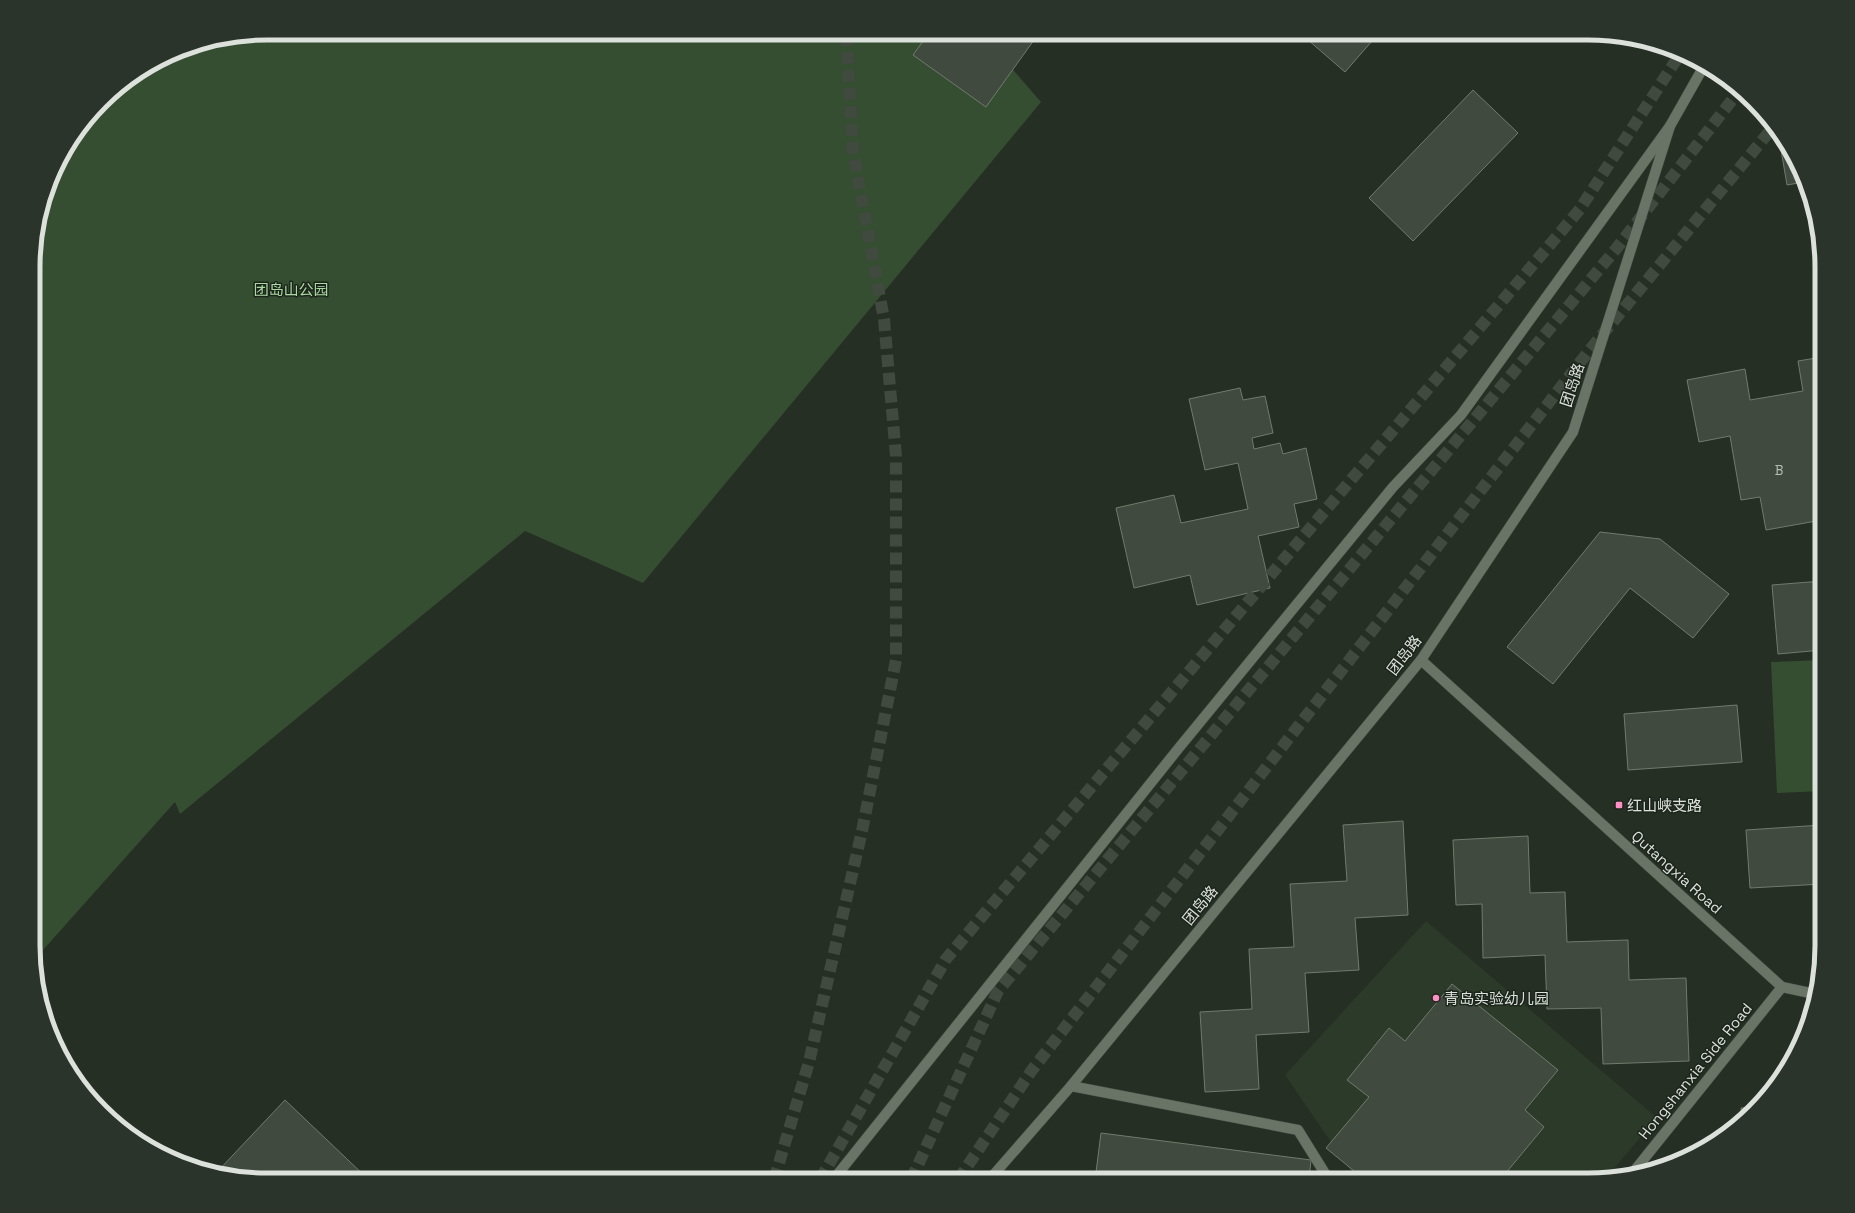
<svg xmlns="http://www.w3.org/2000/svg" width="1855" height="1213" font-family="'Space Grotesk','Noto Sans SC',sans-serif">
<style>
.built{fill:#2c3a29}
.green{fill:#354e31}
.building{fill:#404a3e;stroke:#707b6e}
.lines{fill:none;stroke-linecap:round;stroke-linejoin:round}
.highway-tunnel{stroke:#414a3f;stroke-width:12;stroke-dasharray:12 6;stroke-linecap:butt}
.street-casing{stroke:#444c43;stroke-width:11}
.street{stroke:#697467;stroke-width:10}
.poi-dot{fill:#fc8fc3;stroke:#1c251b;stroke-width:1.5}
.labels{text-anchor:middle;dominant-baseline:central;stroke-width:3;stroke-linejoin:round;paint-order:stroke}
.number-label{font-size:13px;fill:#b5bcb4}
.park-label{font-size:15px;fill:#aadaa2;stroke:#1c251b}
.street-label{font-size:15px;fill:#dce2db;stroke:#1c251b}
.poi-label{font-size:15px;fill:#dce2db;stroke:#1c251b;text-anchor:start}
.rim{fill:none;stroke:#dce2db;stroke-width:5}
</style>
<rect width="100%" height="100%" fill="#262f24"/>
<path class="built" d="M1426 921 1657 1118 1605 1179 1357 1180 1285 1075Z"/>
<g class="green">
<path d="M267 33H981L1041 102 643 583 525 531 180 814 175 802 35 959V236L57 163 112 91 177 51Z"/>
<path d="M1822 660V791L1777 793 1771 662Z"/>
</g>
<g class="building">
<path d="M929 33H1039L986 107 913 55Z"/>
<path d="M1300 33H1379L1345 72Z"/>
<path d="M1473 90 1518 133 1413 241 1369 198Z"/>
<path d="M1778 132 1791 150 1804 182 1787 185Z"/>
<path d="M1822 357V520L1766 530 1760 497 1741 500 1730 436 1699 442 1687 380 1745 369 1750 400 1803 391 1798 361Z"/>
<path d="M1240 388 1243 400 1265 396 1273 433 1252 438 1254 449 1280 443 1283 454 1306 448 1317 499 1294 504 1299 527 1258 536 1270 588 1197 605 1190 575 1134 588 1116 508 1174 495 1181 523 1248 509 1238 463 1205 470 1189 399Z"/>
<path d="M1600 532 1660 539 1729 594 1693 638 1630 588 1553 684 1507 647Z"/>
<path d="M1822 581V650L1778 654 1772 585Z"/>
<path d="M1737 705 1742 762 1628 770 1624 714Z"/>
<path d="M1403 821 1408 915 1355 918 1359 970 1305 973 1309 1032 1256 1035 1259 1089 1205 1092 1200 1012 1252 1009 1249 949 1294 947 1290 884 1347 881 1343 825Z"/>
<path d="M1822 825V884L1750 888 1746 830Z"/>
<path d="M1528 836 1530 893 1565 892 1567 942 1628 940 1629 980 1686 978 1689 1061 1603 1064 1601 1008 1547 1009 1545 955 1483 958 1482 904 1456 905 1453 840Z"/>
<path d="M1452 984 1558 1070 1525 1110 1544 1127 1500 1180H1429L1425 1176 1422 1180H1365L1326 1148 1369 1097 1347 1080 1389 1028 1405 1041Z"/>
<path d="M285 1100 369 1180H266L217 1172Z"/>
<path d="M1756 1107 1743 1122H1742L1741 1108Z"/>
<path d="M1101 1133 1311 1160 1309 1180H1095Z"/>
</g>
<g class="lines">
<g class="highway-tunnel">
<path d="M774 1180 809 1062 862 831 896 660V456L884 319 853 152 846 33"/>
<path d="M820 1180 946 959 1580 209 1680 54"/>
<path d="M911 1180 998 991 1616 249 1739 91"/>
<path d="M958 1180 1032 1070 1588 352 1774 126"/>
</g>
<g class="street-casing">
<g id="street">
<path d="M1421 660 1782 987 1815 994"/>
<path d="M1071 1086 1298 1130 1329 1180"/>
<path d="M1631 1175 1782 987"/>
<path d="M833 1180 1178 749 1393 487 1461 415 1670 126"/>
<path d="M989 1180 1071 1086 1421 660 1573 432 1670 126 1704 66"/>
</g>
</g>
<use href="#street" class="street"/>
</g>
<g class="poi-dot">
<rect x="1615" y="801" width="8" height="8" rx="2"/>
<circle cx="1436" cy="998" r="4"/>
</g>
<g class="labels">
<g class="number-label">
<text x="1779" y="470">B</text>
</g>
<g class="park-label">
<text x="291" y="289">团岛山公园</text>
</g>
<g class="street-label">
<text transform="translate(1572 385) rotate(-72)">团岛路</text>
<text transform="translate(1404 655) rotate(-53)">团岛路</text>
<text transform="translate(1677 872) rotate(42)">Qutangxia Road</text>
<text transform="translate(1200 905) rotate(-51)">团岛路</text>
<text transform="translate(1695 1071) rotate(-51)">Hongshanxia Side Road</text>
</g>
<g class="poi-label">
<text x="1627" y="805">红山峡支路</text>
<text x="1444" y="998">青岛实验幼儿园</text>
</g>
</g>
<path d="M0 0H1855V1213H0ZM267 40H1588A227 227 0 0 1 1815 267V946A227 227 0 0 1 1588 1173H267A227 227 0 0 1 40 946V267A227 227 0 0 1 267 40Z" fill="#2b342a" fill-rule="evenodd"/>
<path class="rim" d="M267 40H1588A227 227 0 0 1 1815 267V946A227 227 0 0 1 1588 1173H267A227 227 0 0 1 40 946V267A227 227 0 0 1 267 40Z"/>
</svg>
